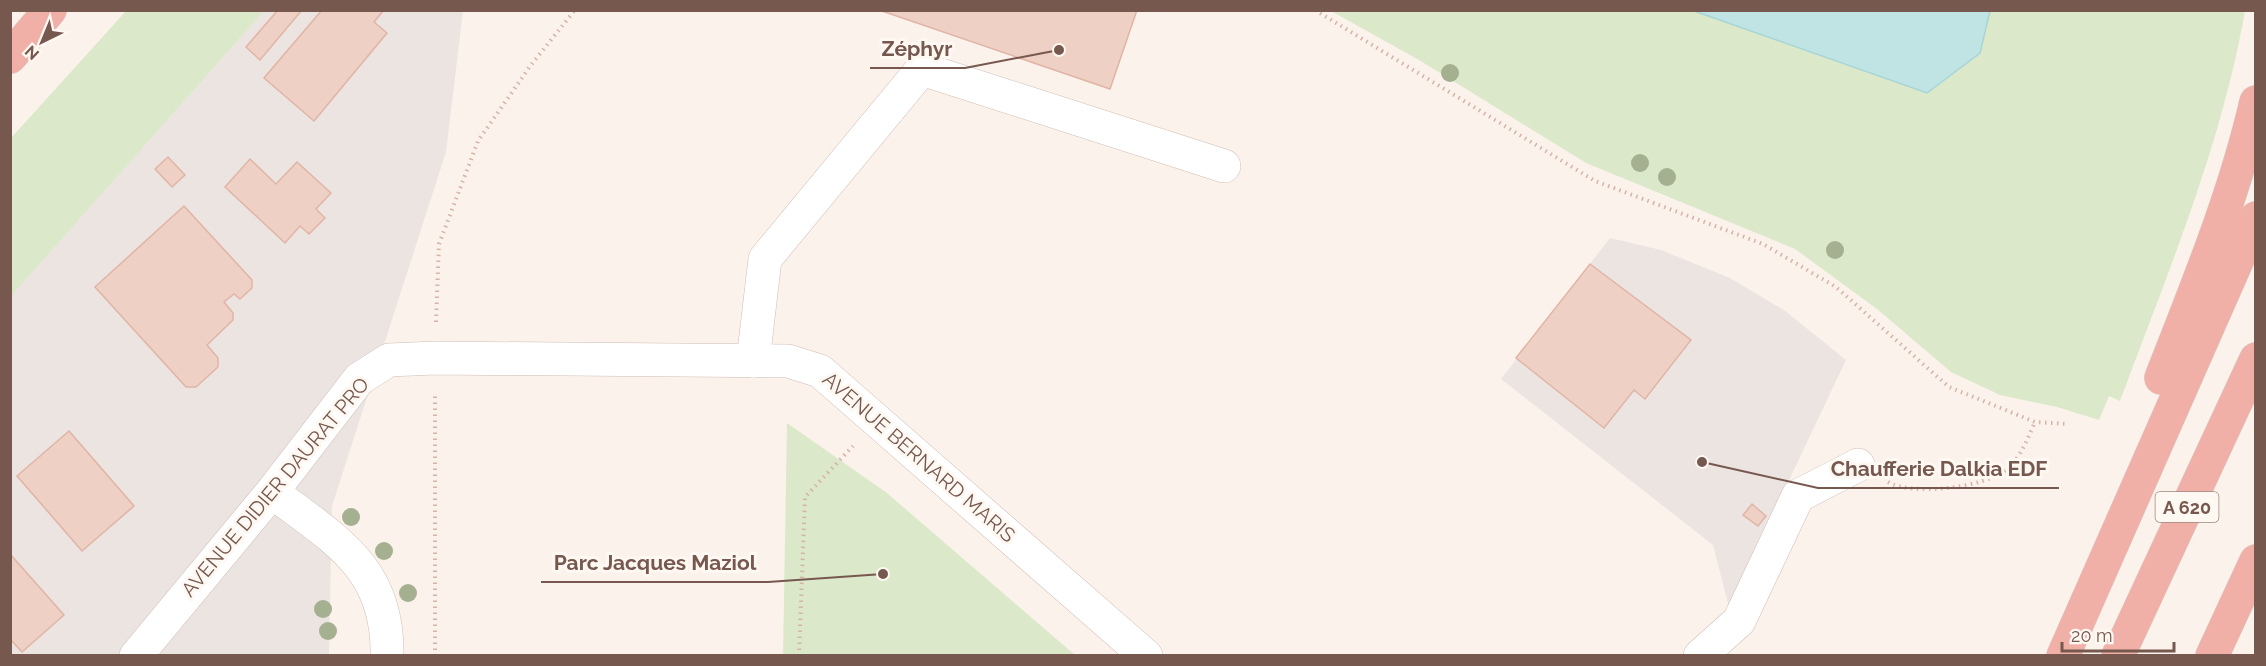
<svg xmlns="http://www.w3.org/2000/svg" width="2266" height="666" font-family="Raleway,sans-serif">
<style>
.industrial{fill:#ebe4e1}
.green{fill:#dbe9ca}
.water{fill:#c0e4e4;stroke:#a7d5d6;stroke-width:1.5}
.building{fill:#efd0c5;stroke:#e1b4a6;stroke-width:1.5}
.lines{fill:none;stroke-linecap:round;stroke-linejoin:round}
.minor-casing{stroke:#d0bcb4;stroke-width:34}
.highway-casing{stroke:#d9d0ce;stroke-width:34}
.path{stroke:#d5b3a7;stroke-width:4;stroke-dasharray:1.5 4.5;stroke-linecap:butt}
.minor{stroke:#fff;stroke-width:33}
.highway{stroke:#f1b0a7;stroke-width:33}
.tree{fill:#a5b091}
.labels{text-anchor:middle;dominant-baseline:central;stroke-width:6;stroke-linejoin:round;paint-order:stroke}
.shield{fill:#fef8f2;stroke:#9f8880;stroke-width:1.5}
.shield-label{font-size:18px;font-weight:bold;fill:#76584f}
.street-label{font-size:20px;fill:#76584f;stroke:#fef8f2}
.leader{fill:none;stroke:#76584f;stroke-width:2}
.callout-dot{fill:#76584f;stroke:#fef8f2;stroke-width:2}
.callout-label{font-size:21px;text-anchor:middle;font-weight:bold;fill:#76584f;stroke:#fef8f2;stroke-width:6;stroke-linejoin:round;paint-order:stroke}
</style>
<rect width="100%" height="100%" fill="#fbf3eb"/>
<g class="industrial">
<path d="M264 11H463L446 152 332 506 329 655H11L10 296Z"/>
<path d="M1610 238 1661 250 1730 278 1784 310 1846 360 1729 607 1713 545 1501 379Z"/>
</g>
<g class="green">
<path d="M126 11H264L11 296V138Z"/>
<path d="M1331 11H1694L1927 93 1980 53 1990 11H2245C2221 147 2168 272 2120 401L2109 396 2099 420 2057 407 2000 395 1951 372 1877 309 1795 249 1586 163 1419 60Z"/>
<path d="M787 423 887 493 1075 655H783Z"/>
</g>
<path class="water" d="M1694 11H1990L1980 53 1927 93Z"/>
<g class="building">
<path d="M278 10H302L260 60 246 47Z"/>
<path d="M322 10H384L374 22 387 33 314 121 264 78Z"/>
<path d="M879 10H1137L1110 89Z"/>
<path d="M168 157 185 175 172 187 155 169Z"/>
<path d="M250 159 276 184 297 162 331 193 316 209 325 218 309 234 300 226 285 243 225 187Z"/>
<path d="M184 206 252 280V288L240 299 234 294 224 302 233 313V320L207 345 218 358V367L196 387H186L95 287Z"/>
<path d="M1590 264 1691 340 1645 399 1634 390 1604 428 1516 358Z"/>
<path d="M69 431 134 506 82 551 17 476Z"/>
<path d="M1752 504 1766 516 1758 526 1743 515Z"/>
<path d="M10 554 64 615 22 652 10 639Z"/>
</g>
<g class="lines">
<g class="minor-casing">
<g id="minor">
<path d="M753 361 765 259 922 69 1224 166"/>
<path d="M272 492C334 539 389 567 387 656"/>
<path d="M136 656 272 492 359 379 389 360 435 358 788 361 820 371 1146 656"/>
<path d="M1700 656 1739 621 1798 496 1858 465"/>
</g>
</g>
<g class="highway-casing">
<g id="highway">
<path d="M10 57 50 10"/>
<path d="M2161 378C2196 288 2234 197 2256 102"/>
<path d="M2063 656 2256 218"/>
<path d="M2118 656 2256 359"/>
<path d="M2212 656 2256 561"/>
</g>
</g>
<g class="path">
<path d="M1315 10 1595 181 1763 244 1836 287 1949 387 2035 422 2068 424"/>
<path d="M436 322 439 244 478 141 531 65 575 10"/>
<path d="M1888 482C1912 496 1983 488 2006 470 2020 459 2028 438 2035 422"/>
<path d="M435 656V392"/>
<path d="M799 656 805 497 853 446"/>
</g>
<use href="#minor" class="minor"/>
<use href="#highway" class="highway"/>
</g>
<g class="tree">
<circle cx="1450" cy="73" r="9"/>
<circle cx="1640" cy="163" r="9"/>
<circle cx="1667" cy="177" r="9"/>
<circle cx="1835" cy="250" r="9"/>
<circle cx="351" cy="517" r="9"/>
<circle cx="384" cy="551" r="9"/>
<circle cx="408" cy="593" r="9"/>
<circle cx="323" cy="609" r="9"/>
<circle cx="328" cy="631" r="9"/>
</g>
<g class="labels">
<rect class="shield" x="2155.5" y="492" width="63" height="30" rx="4.5"/>
<g class="shield-label">
<text x="2187" y="507">A 620</text>
</g>
<g class="street-label">
<text transform="translate(919 457) rotate(41)">AVENUE BERNARD MARIS</text>
<text transform="translate(275 487) rotate(-50)">AVENUE DIDIER DAURAT PRO</text>
</g>
</g>
<path class="leader" d="M1059 50L965 68H870M1702 462L1818 488H2059M883 574L768 582H541"/>
<g class="callout-dot">
<circle cx="1059" cy="50" r="6"/>
<circle cx="1702" cy="462" r="6"/>
<circle cx="883" cy="574" r="6"/>
</g>
<g class="callout-label">
<text x="917" y="56">Zéphyr</text>
<text x="1939" y="476">Chaufferie Dalkia EDF</text>
<text x="655" y="570">Parc Jacques Maziol</text>
</g>
<rect width="2266" height="666" fill="none" stroke="#76584f" stroke-width="24"/>
<g transform="translate(42 42) rotate(223)" stroke="#fef8f2" stroke-width="4.5" paint-order="stroke">
<path d="M0-4.5L10 22L0 15L-10 22Z" fill="#76584f"/>
<text y="-9" font-size="16" font-weight="bold" text-anchor="middle" fill="#76584f">N</text>
</g>
<path d="M2062 642v9h112v-9" fill="none" stroke="#76584f" stroke-width="3"/>
<text x="2071" y="642" font-size="18" fill="#76584f" stroke="#fef8f2" stroke-width="4.5" paint-order="stroke">20 m</text>
</svg>
